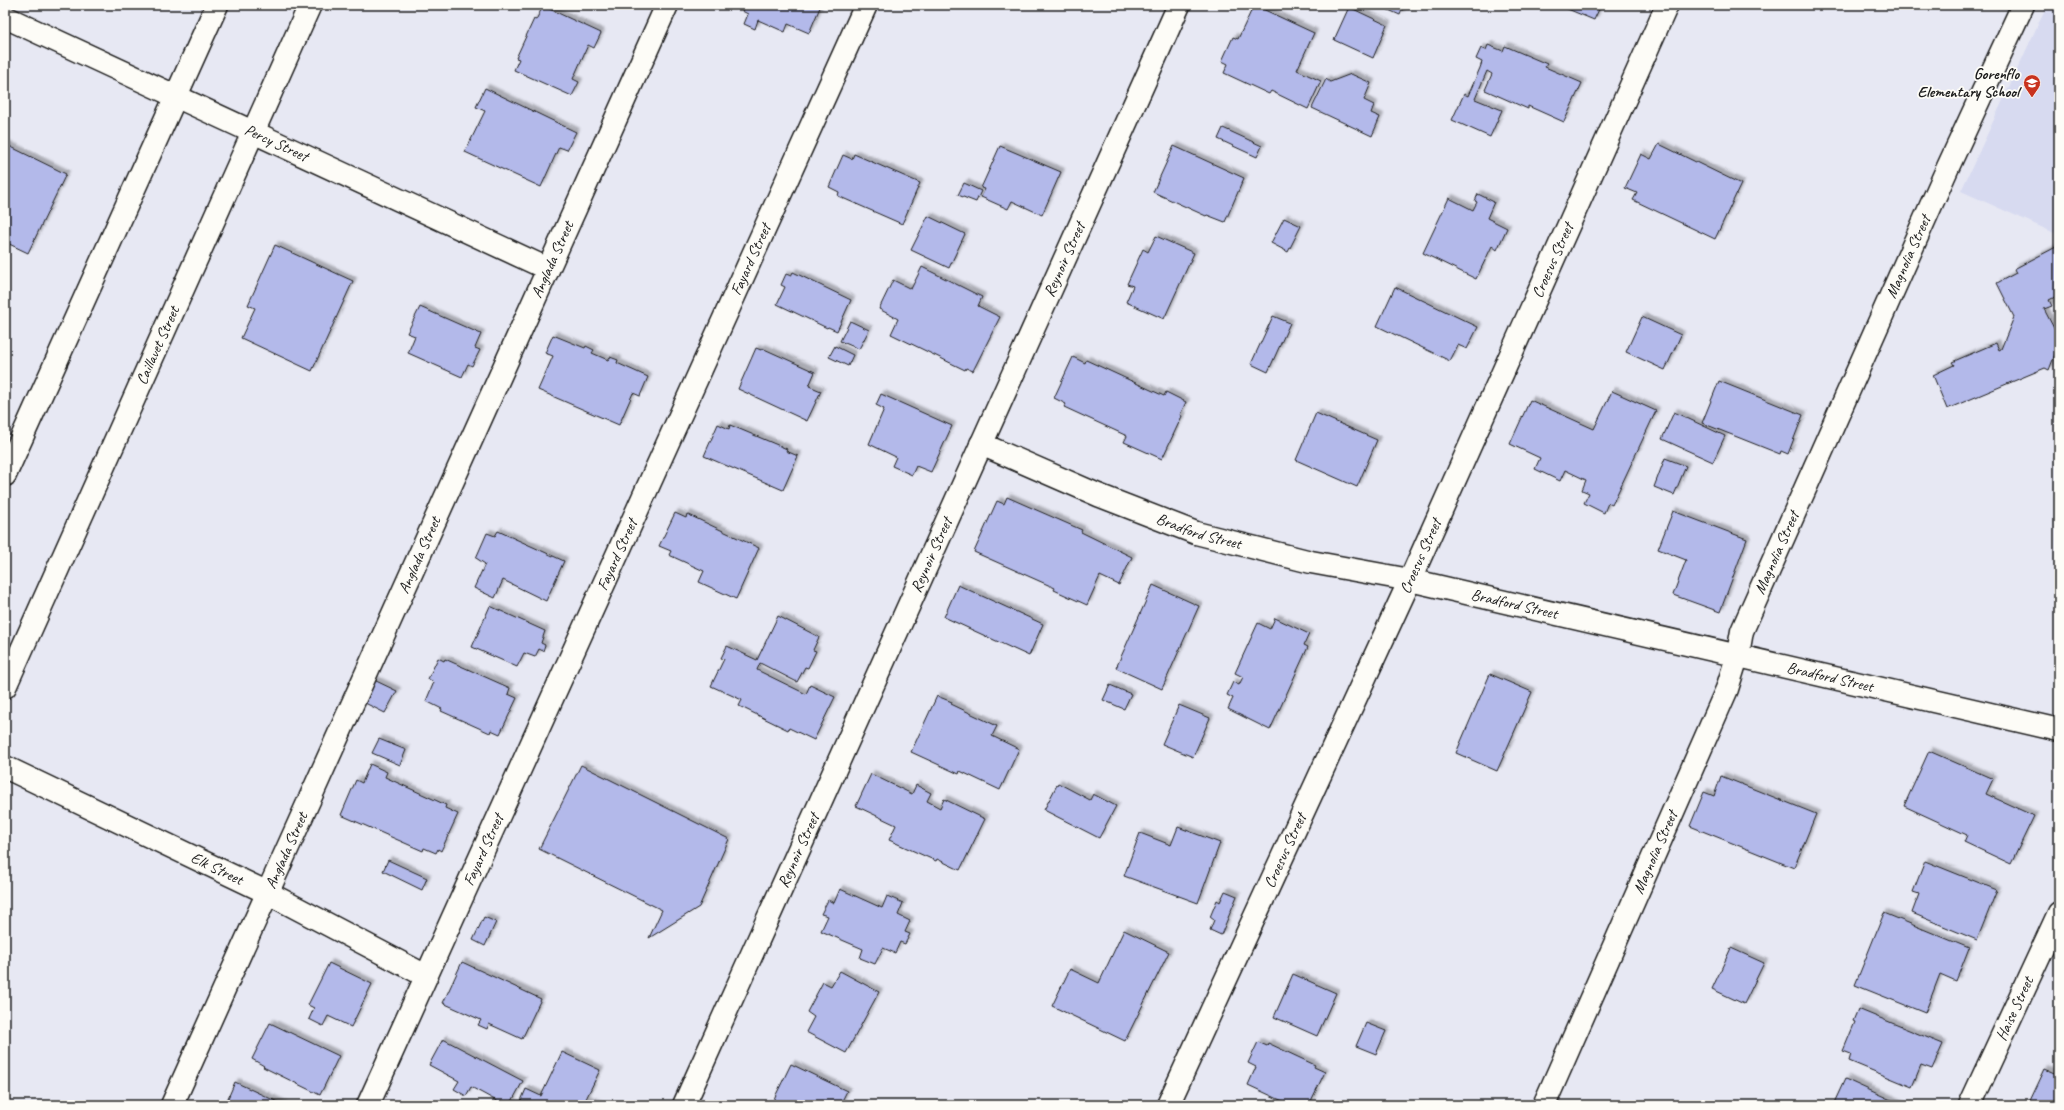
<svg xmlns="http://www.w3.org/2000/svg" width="2064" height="1110" font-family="Caveat,sans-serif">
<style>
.built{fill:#d7daf0}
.building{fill:#b3b9ea;stroke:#1c1c1c;filter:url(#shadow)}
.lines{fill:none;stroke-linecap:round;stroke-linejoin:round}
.street-casing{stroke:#1c1c1c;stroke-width:25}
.secondary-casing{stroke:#1c1c1c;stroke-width:25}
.street{stroke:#fdfcf7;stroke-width:22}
.secondary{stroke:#fdfcf7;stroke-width:22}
.labels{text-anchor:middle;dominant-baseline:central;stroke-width:3.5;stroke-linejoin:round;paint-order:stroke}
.poi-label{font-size:16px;font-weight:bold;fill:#1c1c1c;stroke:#fdfcf7;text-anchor:end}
.street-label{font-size:16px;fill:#1c1c1c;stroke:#fdfcf7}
</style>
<defs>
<filter id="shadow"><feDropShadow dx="3.5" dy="-3.5" stdDeviation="1" flood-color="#0004"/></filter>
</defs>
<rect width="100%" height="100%" fill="#e7e8f3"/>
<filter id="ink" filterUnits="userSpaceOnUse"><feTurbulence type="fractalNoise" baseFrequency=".025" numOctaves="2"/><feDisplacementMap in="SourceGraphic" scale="8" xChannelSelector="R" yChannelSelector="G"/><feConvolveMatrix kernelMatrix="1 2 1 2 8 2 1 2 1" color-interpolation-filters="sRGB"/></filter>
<g filter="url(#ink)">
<path class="built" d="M2047 5H2059V235L1961 191Z"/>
<g class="building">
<path d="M745 5H821L809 33 788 24 785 32 758 20 755 29 744 24 748 14 742 11Z"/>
<path d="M1254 5 1314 33 1297 70 1321 81 1308 109 1271 91 1269 94 1224 73 1228 64 1222 61 1233 37 1238 39Z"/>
<path d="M1377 5H1404L1400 15Z"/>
<path d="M1558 5H1601L1594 20Z"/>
<path d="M543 6 601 33 594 48 588 45 573 79 579 82 572 96 514 70 519 59 516 58 534 19 536 20Z"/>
<path d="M1349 7 1387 25 1373 58 1334 40Z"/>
<path d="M1488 45 1503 51 1505 46 1547 64 1545 67 1582 83 1564 122 1528 106V109L1485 90 1492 74 1487 71 1475 99 1502 110 1490 137 1452 120 1464 94 1468 96 1480 68 1482 62 1476 59 1481 48 1486 50Z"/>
<path d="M1351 74 1371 83 1364 100 1374 105 1371 113 1380 117 1372 136 1312 108 1326 79 1330 82Z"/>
<path d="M485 88 576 132 567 150 559 147 541 187 465 152 485 111 476 107Z"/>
<path d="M1223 128 1262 146 1257 157 1218 139Z"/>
<path d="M5 144 66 174 28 253 5 242Z"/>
<path d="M1659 144 1741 184 1715 239 1633 200 1637 193 1625 188 1641 154 1651 159Z"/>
<path d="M1000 146 1061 172 1042 215 1012 201 1008 209 981 197 985 189 981 188Z"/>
<path d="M1174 146 1244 178 1225 222 1207 215 1206 216 1153 192Z"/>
<path d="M854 154 920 183 902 224 838 196 839 192 829 187 843 155 852 159Z"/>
<path d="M964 183 981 191 976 202 958 195Z"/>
<path d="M1478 194 1494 202 1487 218 1507 228 1497 250 1492 246 1476 279 1423 253 1449 198 1473 210 1477 202 1475 201Z"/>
<path d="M928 216 965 234 949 268 911 250Z"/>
<path d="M1284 218 1301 226 1288 252 1271 243Z"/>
<path d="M1156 236 1194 253 1164 319 1126 302 1133 286 1127 284 1143 249 1148 252Z"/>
<path d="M275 245 353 281 312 371 241 338 255 308 248 305Z"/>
<path d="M2056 247 2059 252V295L2049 300 2052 306 2044 309 2059 338V344L2049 370 2045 368 1947 409 1933 375 1954 365 1952 362 1996 343 1999 350 2001 349 2014 317 1997 283 2016 273 2014 269Z"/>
<path d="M922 267 982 297 978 306 1000 317 973 371 966 368 965 370 891 334 898 319 879 309 893 280 911 289Z"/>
<path d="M793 272 851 300 837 331 828 327 827 328 777 304 785 287 781 285 786 274 791 276Z"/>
<path d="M1395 287 1478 327 1467 349 1458 345 1450 361 1377 326Z"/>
<path d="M420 307 481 334 475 348 480 350 472 366 468 364 462 377 408 353 415 336 407 333Z"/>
<path d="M1273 316 1290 323 1268 372 1251 364Z"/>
<path d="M1642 317 1681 335 1665 370 1626 352Z"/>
<path d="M850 321 869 330 859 349 840 341Z"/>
<path d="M553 335 585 348 586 346 594 350 592 353 608 360 610 357 618 360 617 363 648 377 640 396 633 393 619 425 538 390 553 356 545 353Z"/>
<path d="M835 346 853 355 848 366 829 357Z"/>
<path d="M756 348 761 350 762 348 815 372 809 386 821 391 807 421 738 389Z"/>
<path d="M1073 357 1085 363 1086 360 1164 396 1166 392 1186 402 1180 415 1182 416 1162 459 1124 442 1127 436 1064 407 1066 404 1054 398Z"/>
<path d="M1719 381 1803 415 1788 454 1781 451 1780 454 1702 423Z"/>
<path d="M1612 391 1656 411 1612 505 1608 503 1604 513 1584 503 1589 493 1582 490 1586 480 1565 470 1560 481 1535 469 1540 458 1510 444 1530 400 1594 429Z"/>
<path d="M881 394 952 426 931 472 916 466 912 475 892 466 896 457 869 444 884 409 876 405Z"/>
<path d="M1674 412 1725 436 1713 462 1662 439Z"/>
<path d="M1316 413 1377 440 1357 487 1296 460Z"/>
<path d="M718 424 729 429 730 425 787 449 786 451 798 456 783 490 704 456Z"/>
<path d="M1665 458 1686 466 1674 495 1654 487Z"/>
<path d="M1007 497 1082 530 1081 532 1132 557 1119 585 1100 576 1087 605 1054 590 1055 588 974 552 997 501 1004 504Z"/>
<path d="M1673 511 1747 539 1720 612 1673 595 1686 560 1658 549Z"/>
<path d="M675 513 686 518 687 514 759 548 736 599 699 582 704 571 669 555 671 551 659 546Z"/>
<path d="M498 531 564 561 546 601 503 580 495 598 474 588 485 564 476 558 487 533 495 536Z"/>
<path d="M958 585 1043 624 1029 656 944 617Z"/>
<path d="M1153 585 1199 606 1162 689 1116 668Z"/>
<path d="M490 606 545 631 541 643 545 645 543 651 539 649 535 657 524 653 517 667 472 647Z"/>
<path d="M778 616 819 637 813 650 816 651 808 668 805 667 797 682 760 663 757 670 806 694 810 685 835 697 814 740 789 728 788 730 739 706 742 700 711 686 724 659 721 658 727 646 757 660Z"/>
<path d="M1275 618 1309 634 1304 645 1308 647 1270 730 1228 709 1233 698 1227 695 1233 682 1239 685 1243 677 1235 673 1258 623 1270 629Z"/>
<path d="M438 658 444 661 445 659 510 688 508 694 517 698 500 734 491 730 490 733 441 711 442 709 426 701 434 682 428 679Z"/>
<path d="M1490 674 1532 692 1497 771 1456 753Z"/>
<path d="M374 680 397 691 385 713 363 702Z"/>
<path d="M1110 685 1131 694 1124 709 1103 700Z"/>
<path d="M937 696 952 702 951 704 997 726 992 736 1019 749 1000 790 960 771 959 774 911 752Z"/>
<path d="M1179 705 1210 718 1193 757 1162 744Z"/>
<path d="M379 739 406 750 400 765 372 753Z"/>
<path d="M1929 751 1993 779 1986 794 2034 816 2011 864 1964 842 1967 835 1904 806Z"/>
<path d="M370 764 387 772 385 777 446 805 445 808 458 814 441 851 438 849 436 853 424 848 423 851 341 815 356 780 362 783Z"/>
<path d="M581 765 729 839 699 907 649 938 662 910 539 849Z"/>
<path d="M871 774 912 794 916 785 931 793 927 801 940 808 944 799 985 819 960 870 937 859 936 861 889 840 896 825 856 806Z"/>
<path d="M1721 776 1816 814 1794 868 1690 826 1704 792 1714 796Z"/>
<path d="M1058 783 1090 800 1093 794 1116 806 1099 838 1044 810Z"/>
<path d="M1178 827 1220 843 1198 903 1124 876 1140 833 1171 845Z"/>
<path d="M388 860 427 878 422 890 383 871Z"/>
<path d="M1925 861 1997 890 1977 940 1912 913 1919 894 1913 892Z"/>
<path d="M840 889 882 908 887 896 903 903 898 915 910 921 905 932 910 934 905 944 900 942 895 953 883 948 875 964 860 958 863 949 821 931 828 916 821 914 828 900 834 903Z"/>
<path d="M1225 891 1237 896 1221 935 1210 930 1214 920 1210 917 1217 900 1220 902Z"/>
<path d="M1884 913 1969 948 1956 981 1940 974 1925 1013 1855 985Z"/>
<path d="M484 917 496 922 485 946 473 940Z"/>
<path d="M1124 930 1169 952 1125 1041 1052 1006 1070 969 1099 983Z"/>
<path d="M1731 948 1764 963 1744 1004 1712 989Z"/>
<path d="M462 962 541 999 522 1039 489 1024 487 1029 478 1025 481 1020 443 1003Z"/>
<path d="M329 963 372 984 351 1027 328 1016 323 1026 309 1019 314 1008 308 1005Z"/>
<path d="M840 971 879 992 846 1053 806 1032 814 1017 807 1012 823 982 831 986Z"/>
<path d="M1293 974 1336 993 1317 1036 1274 1017Z"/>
<path d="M1858 1009 1943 1044 1932 1069 1921 1065 1912 1087 1849 1061 1851 1054 1843 1051 1855 1022 1853 1021Z"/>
<path d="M270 1023 339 1056 320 1095 263 1067 264 1066 252 1059Z"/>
<path d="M1366 1023 1386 1031 1376 1054 1356 1046Z"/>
<path d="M443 1039 523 1081 510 1105H504L471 1087 466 1096 454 1089 459 1081 429 1065Z"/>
<path d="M1258 1042 1267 1046 1268 1043 1315 1065 1314 1067 1325 1072 1309 1105H1291L1248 1085 1256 1067 1248 1063Z"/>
<path d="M2059 1046V1056L2055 1054Z"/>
<path d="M562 1052 600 1070 586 1099 599 1105H524L520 1103 526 1089 541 1096Z"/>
<path d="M791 1064 847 1091 840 1105H771Z"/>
<path d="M2045 1069 2059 1075V1105H2028Z"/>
<path d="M1845 1079 1902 1105H1833Z"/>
<path d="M235 1082 284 1105H225Z"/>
</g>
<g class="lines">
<g class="street-casing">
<g id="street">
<path id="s1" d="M5 17 548 269"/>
<path id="s2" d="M981 444 1098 495 1196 533 1311 562 1410 580 2059 730"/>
<path id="s3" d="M5 767 268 893 426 976"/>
<path id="s4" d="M172 1105 667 5"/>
<path id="s5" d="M368 1105 866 5"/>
<path id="s6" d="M684 1105 1179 5"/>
<path id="s7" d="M1168 1105 1410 580 1667 5"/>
<path id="s8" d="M1544 1105 1727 689 1738 654 1742 631 1948 167 2023 5"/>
<path id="s9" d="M1970 1105 2059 913"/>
</g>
</g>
<g class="secondary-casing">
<g id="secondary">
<path d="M5 475 217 5"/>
<path id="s10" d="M5 687 310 5"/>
</g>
</g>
<use href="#street" class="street"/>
<use href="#secondary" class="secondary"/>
</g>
</g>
<defs>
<g id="school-pin" transform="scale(0.9)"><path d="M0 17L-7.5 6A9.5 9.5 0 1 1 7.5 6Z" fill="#c8321e" stroke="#fdfcf7"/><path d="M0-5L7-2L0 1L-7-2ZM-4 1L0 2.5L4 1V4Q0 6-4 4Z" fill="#fff"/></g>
</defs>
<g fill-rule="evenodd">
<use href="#school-pin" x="2032" y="83"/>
</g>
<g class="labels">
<g class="poi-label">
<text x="2019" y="74">Gorenflo<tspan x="2019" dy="18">Elementary School</tspan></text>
</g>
<g class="street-label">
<text stroke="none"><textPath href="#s1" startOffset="299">Percy Street</textPath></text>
<text stroke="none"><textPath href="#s8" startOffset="924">Magnolia Street</textPath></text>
<text stroke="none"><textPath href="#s6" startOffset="927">Reynoir Street</textPath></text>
<text stroke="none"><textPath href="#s4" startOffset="927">Anglada Street</textPath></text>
<text stroke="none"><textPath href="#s5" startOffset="928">Fayard Street</textPath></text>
<text stroke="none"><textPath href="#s7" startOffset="928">Croesus Street</textPath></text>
<text stroke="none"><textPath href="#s10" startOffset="374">Caillavet Street</textPath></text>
<text stroke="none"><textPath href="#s2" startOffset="235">Bradford Street</textPath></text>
<text stroke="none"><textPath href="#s8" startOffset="600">Magnolia Street</textPath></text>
<text stroke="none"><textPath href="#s4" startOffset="603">Anglada Street</textPath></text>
<text stroke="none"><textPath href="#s5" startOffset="604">Fayard Street</textPath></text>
<text stroke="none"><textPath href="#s6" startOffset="603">Reynoir Street</textPath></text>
<text stroke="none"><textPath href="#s7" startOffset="604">Croesus Street</textPath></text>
<text stroke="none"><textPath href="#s2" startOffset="559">Bradford Street</textPath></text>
<text stroke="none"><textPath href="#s2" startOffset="883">Bradford Street</textPath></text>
<text stroke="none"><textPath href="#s5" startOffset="280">Fayard Street</textPath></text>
<text stroke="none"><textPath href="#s6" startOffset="279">Reynoir Street</textPath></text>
<text stroke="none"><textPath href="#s4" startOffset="279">Anglada Street</textPath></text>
<text stroke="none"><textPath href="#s7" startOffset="280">Croesus Street</textPath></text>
<text stroke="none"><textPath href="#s8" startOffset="276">Magnolia Street</textPath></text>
<text stroke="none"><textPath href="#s3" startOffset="235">Elk Street</textPath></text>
<text stroke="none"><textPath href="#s9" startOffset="106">Haise Street</textPath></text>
</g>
</g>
<rect width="2064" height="1110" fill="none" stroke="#fdfcf7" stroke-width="20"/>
<rect x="10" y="10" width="2044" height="1090" fill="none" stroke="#1c1c1c" stroke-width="1.5" filter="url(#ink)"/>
</svg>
